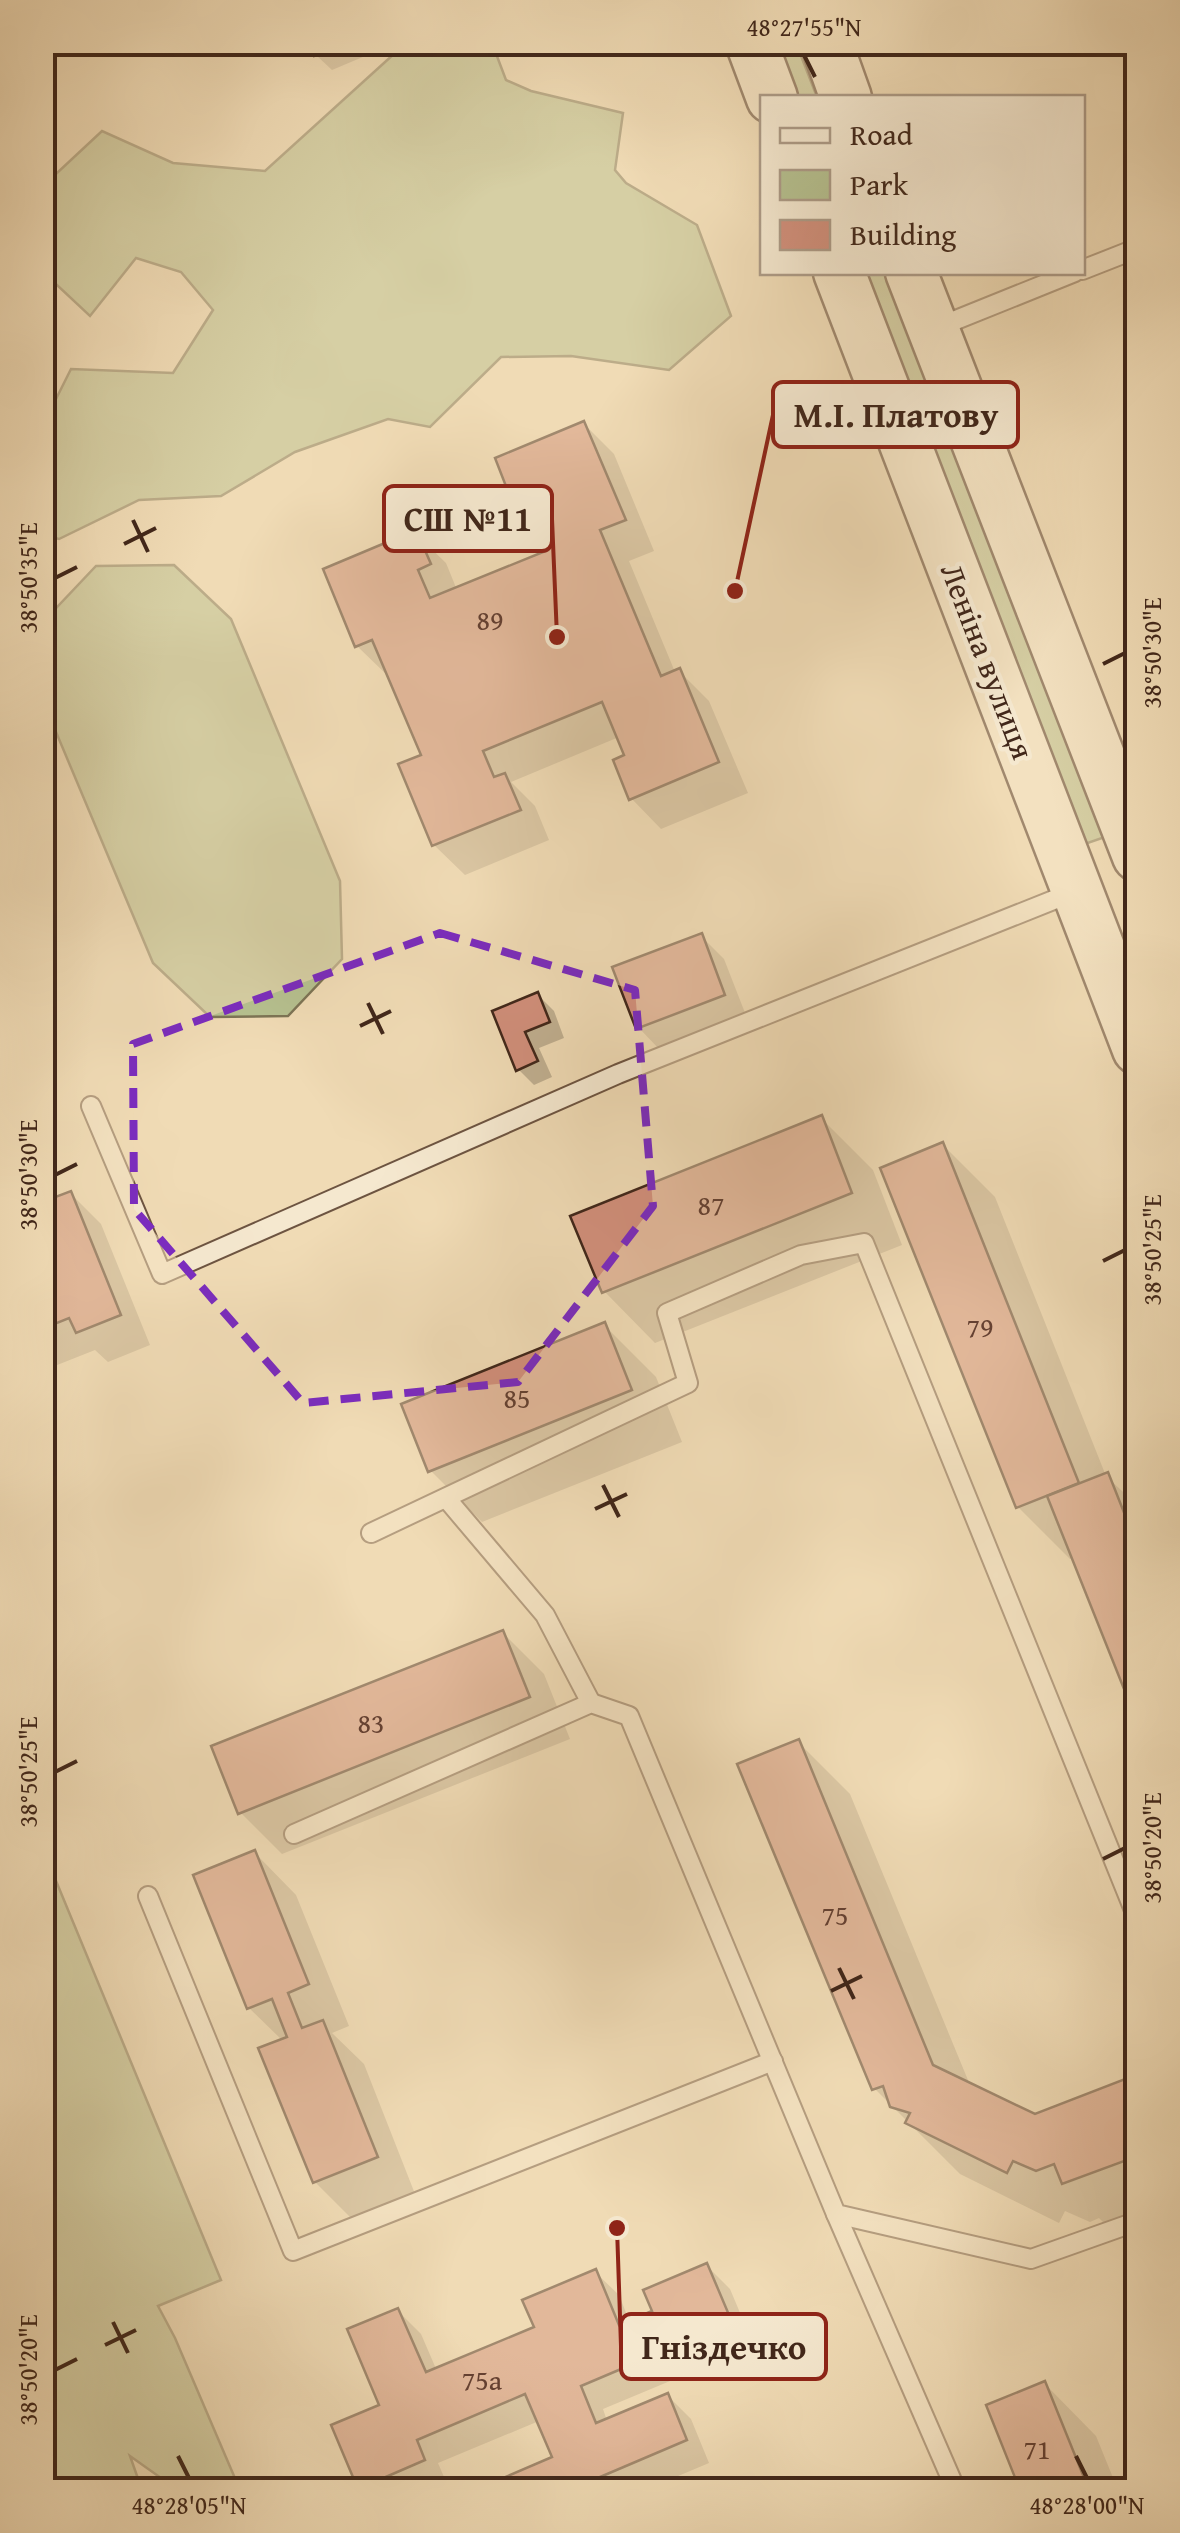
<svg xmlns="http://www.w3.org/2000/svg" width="1180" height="2533" font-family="'Gentium Book Plus',serif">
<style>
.green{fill:#b6c190;stroke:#7c7455;stroke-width:2.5}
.shadow{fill:#0003}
.building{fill:#d18f7b;stroke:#41271a;stroke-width:2.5}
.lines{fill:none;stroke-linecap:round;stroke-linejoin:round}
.lane-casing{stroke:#6d5441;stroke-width:22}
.secondary-casing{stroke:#41271a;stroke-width:55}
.lane{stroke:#f5e8cf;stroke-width:18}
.secondary{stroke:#f5e8cf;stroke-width:50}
.marked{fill:none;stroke:#7b2cbf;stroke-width:8;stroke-dasharray:20 12;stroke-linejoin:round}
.ticks{fill:none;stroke:#41271a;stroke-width:4}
.labels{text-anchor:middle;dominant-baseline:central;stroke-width:9;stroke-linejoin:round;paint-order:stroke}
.number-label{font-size:28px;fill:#654132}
.street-label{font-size:32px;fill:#41271a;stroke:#f5e8cf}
.leader{fill:none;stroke:#8f2418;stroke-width:4}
.callout-dot{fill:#8f2418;stroke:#f5e8cf;stroke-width:4}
.callout{fill:#f5e8cf;stroke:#8f2418;stroke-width:4}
.callout-label{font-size:35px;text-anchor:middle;font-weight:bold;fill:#41271a}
.neatline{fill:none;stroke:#41271a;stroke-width:4}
.ticks-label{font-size:25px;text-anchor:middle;fill:#41271a}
</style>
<rect width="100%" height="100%" fill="#f0dbb5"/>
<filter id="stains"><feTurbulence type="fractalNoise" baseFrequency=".002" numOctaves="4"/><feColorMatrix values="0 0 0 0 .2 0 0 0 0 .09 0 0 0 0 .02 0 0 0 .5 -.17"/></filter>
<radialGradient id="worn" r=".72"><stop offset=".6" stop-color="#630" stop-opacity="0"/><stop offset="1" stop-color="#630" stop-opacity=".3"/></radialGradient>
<g class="green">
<path d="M398 43H492L506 80 531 91 623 113 615 170 626 183 697 225 731 316 669 370 571 356 501 357 430 427 388 419 295 452 221 496 139 500 59 539 43 535V425L71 369 173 373 213 310 181 272 136 258 90 316 43 272V186L102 131 173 163 265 171 395 53Z"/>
<path d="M770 43H796L817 97H792Z"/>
<path d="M860 273H885L1105 837 1082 845Z"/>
<path d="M174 565 231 619 340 881 342 959 288 1016 210 1017 153 963 43 701V622L96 566Z"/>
<path d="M54 1876 221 2280 158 2306 175 2338 240 2490H165L161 2478 130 2456 142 2490H43L42 1882Z"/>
</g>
<g class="shadow">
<path d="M311 42H373L377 51 332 70 316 55Z"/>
<path d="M584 424 614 454 654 551 629 561 675 672 679 671 709 701 748 793 661 829 631 798 627 756 619 737 511 782 535 806 549 840 465 875 434 845 424 756 388 676 357 646 415 533 446 563 457 590 551 551 539 523 513 497Z"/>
<path d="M701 936 724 959 747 1018 661 1051 638 1027Z"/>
<path d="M538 995 554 1011 564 1038 539 1048 552 1077 534 1085 518 1069 495 1013Z"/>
<path d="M821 1118 873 1170 902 1245 655 1343 604 1291Z"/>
<path d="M943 1145 995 1197 1106 1476 1138 1506V1718L1074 1557 1070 1559 1018 1507Z"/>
<path d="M71 1194 101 1224 150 1345 108 1362 95 1350 42 1371V1205Z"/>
<path d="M604 1325 656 1377 682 1442 482 1522 430 1470Z"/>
<path d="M503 1633 544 1674 570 1739 282 1854 240 1812Z"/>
<path d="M798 1742 850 1794 970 2085 1035 2117 1138 2077V2227L1116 2235 1099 2218 1090 2222 1065 2211 1059 2223 960 2174 874 2088Z"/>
<path d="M255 1853 296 1895 349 2026 332 2033 364 2064 417 2199 356 2223 315 2182 283 2041 249 2008Z"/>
<path d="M707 2266 730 2289 754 2346 603 2409 607 2421 667 2395 691 2419 709 2463 645 2490H508L504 2480 555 2459 539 2421 438 2463 447 2484 432 2490H364L360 2487 382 2406 398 2311 421 2334 437 2371 538 2328 595 2272 619 2295 630 2323 655 2312Z"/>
<path d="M1045 2384 1096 2436 1118 2490H1023L989 2406Z"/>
</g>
<g class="building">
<path d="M308 42H346L314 56Z"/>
<path d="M584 421 626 520 600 530 661 676 680 668 719 762 629 800 613 760 624 755 602 702 483 751 494 777 505 773 521 810 432 846 398 764 421 755 372 640 355 647 323 569 416 530 431 564 418 570 430 598 548 550 524 493 511 499 495 458Z"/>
<path d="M702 933 725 995 636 1029 612 967Z"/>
<path d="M538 992 550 1022 525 1032 538 1061 516 1071 492 1011Z"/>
<path d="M822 1115 852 1193 602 1293 570 1216Z"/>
<path d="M943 1142 1079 1483 1016 1508 880 1168Z"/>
<path d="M71 1191 121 1315 76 1333 69 1318 42 1329V1202Z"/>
<path d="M605 1322 632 1390 428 1472 401 1404Z"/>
<path d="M1108 1472 1138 1548V1724L1047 1496Z"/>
<path d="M503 1630 530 1697 238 1814 211 1746Z"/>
<path d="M799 1739 933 2065 1035 2114 1138 2074V2156L1062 2184 1054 2164 1036 2171 1013 2161 1007 2173 905 2123 910 2113 890 2107 883 2086 872 2090 737 1764Z"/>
<path d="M255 1850 309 1984 288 1993 302 2028 323 2020 378 2157 313 2183 258 2048 287 2037 272 1999 247 2009 193 1875Z"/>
<path d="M707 2263 732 2322 581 2386 596 2423 668 2393 687 2440 586 2483 589 2490H506L501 2479 552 2457 525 2394 417 2440 425 2460 358 2489 331 2425 379 2405 347 2329 398 2308 426 2372 534 2327 522 2300 596 2269 619 2325 652 2311 643 2290Z"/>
<path d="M1045 2381 1089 2490H1020L986 2405Z"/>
</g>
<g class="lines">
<g class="lane-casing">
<g id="lane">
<path d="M1082 270 1138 248"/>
<path d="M936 328 1075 272"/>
<path d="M91 1106 162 1274 618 1074 1076 891"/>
<path d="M446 1498 545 1615 591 1703"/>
<path d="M371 1533 688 1383 667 1313 801 1255 864 1243 1138 1920"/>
<path d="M294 1834 591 1703 629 1716 836 2214 1031 2259 1138 2221"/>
<path d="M148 1896 293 2251 773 2061"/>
<path d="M836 2214 956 2490"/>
</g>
</g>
<g class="secondary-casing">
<g id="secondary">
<path d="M751 42 772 98"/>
<path d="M826 42 846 98"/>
<path d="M839 272 1138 1049"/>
<path d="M911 272 1138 856"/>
</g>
</g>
<use href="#lane" class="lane"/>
<use href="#secondary" class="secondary"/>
</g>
<path d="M0 0H1180V2533H0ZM440 933 635 990 653 1206 518 1382 303 1403 134 1209 133 1044Z" fill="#f0dbb5" fill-opacity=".55" fill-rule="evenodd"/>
<path class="marked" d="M440 933 635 990 653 1206 518 1382 303 1403 134 1209 133 1044Z"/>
<path class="ticks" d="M804 55 815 77M133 520 148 552M124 544 156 528M55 578 77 567M1103 664 1125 653M368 1003 383 1034M360 1026 391 1011M55 1175 77 1164M1103 1261 1125 1250M603 1485 619 1517M595 1509 627 1494M55 1772 77 1761M1103 1859 1125 1848M839 1968 854 1999M831 1991 862 1976M113 2322 128 2353M105 2345 136 2330M55 2370 77 2359M178 2456 189 2478M1076 2456 1087 2478"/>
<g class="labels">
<g class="number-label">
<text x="490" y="619">89</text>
<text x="711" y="1204">87</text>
<text x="980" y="1326">79</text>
<text x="517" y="1397">85</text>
<text x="371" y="1722">83</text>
<text x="835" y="1914">75</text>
<text x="482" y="2379">75а</text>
<text x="1037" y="2448">71</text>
</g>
<g class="street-label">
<text transform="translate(988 661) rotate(69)">Леніна вулиця</text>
</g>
</g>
<path class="leader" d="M735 591L773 415M557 637L552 519M617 2228L621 2346"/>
<g class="callout-dot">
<circle cx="735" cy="591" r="10"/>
<circle cx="557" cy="637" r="10"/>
<circle cx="617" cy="2228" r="10"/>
</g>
<g class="callout">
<rect x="773" y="382" width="245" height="65" rx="10"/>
<rect x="384" y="486" width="168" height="65" rx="10"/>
<rect x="621" y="2314" width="205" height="65" rx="10"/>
</g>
<g class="callout-label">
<text x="896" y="427">М.І. Платову</text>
<text x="468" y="531">СШ №11</text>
<text x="724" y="2359">Гніздечко</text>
</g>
<rect width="1180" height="2533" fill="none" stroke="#f0dbb5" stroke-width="110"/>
<rect x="760" y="95" width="325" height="180" fill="#f5e8cf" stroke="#ad9b87" stroke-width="2.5"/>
<rect x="780" y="128" width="50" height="15" fill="#f5e8cf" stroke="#ad9b87" stroke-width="2.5"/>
<text x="850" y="145" font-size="30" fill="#41271a">Road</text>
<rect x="780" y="170" width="50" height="30" fill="#b6c190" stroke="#ad9b87" stroke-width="2.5"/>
<text x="850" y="195" font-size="30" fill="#41271a">Park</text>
<rect x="780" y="220" width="50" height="30" fill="#d18f7b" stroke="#ad9b87" stroke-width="2.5"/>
<text x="850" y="245" font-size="30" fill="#41271a">Building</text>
<rect x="55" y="55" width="1070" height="2423" class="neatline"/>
<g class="ticks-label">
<text x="804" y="36">48°27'55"N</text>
<text transform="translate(28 578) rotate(-90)" y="9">38°50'35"E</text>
<text transform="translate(1152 653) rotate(-90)" y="9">38°50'30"E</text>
<text transform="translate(28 1175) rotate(-90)" y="9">38°50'30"E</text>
<text transform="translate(1152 1250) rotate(-90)" y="9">38°50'25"E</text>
<text transform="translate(28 1772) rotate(-90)" y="9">38°50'25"E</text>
<text transform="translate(1152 1848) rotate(-90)" y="9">38°50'20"E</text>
<text transform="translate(28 2370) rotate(-90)" y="9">38°50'20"E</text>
<text x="189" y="2514">48°28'05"N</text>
<text x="1087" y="2514">48°28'00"N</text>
</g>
<rect width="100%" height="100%" filter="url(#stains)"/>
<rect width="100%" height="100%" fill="url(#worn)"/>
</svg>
